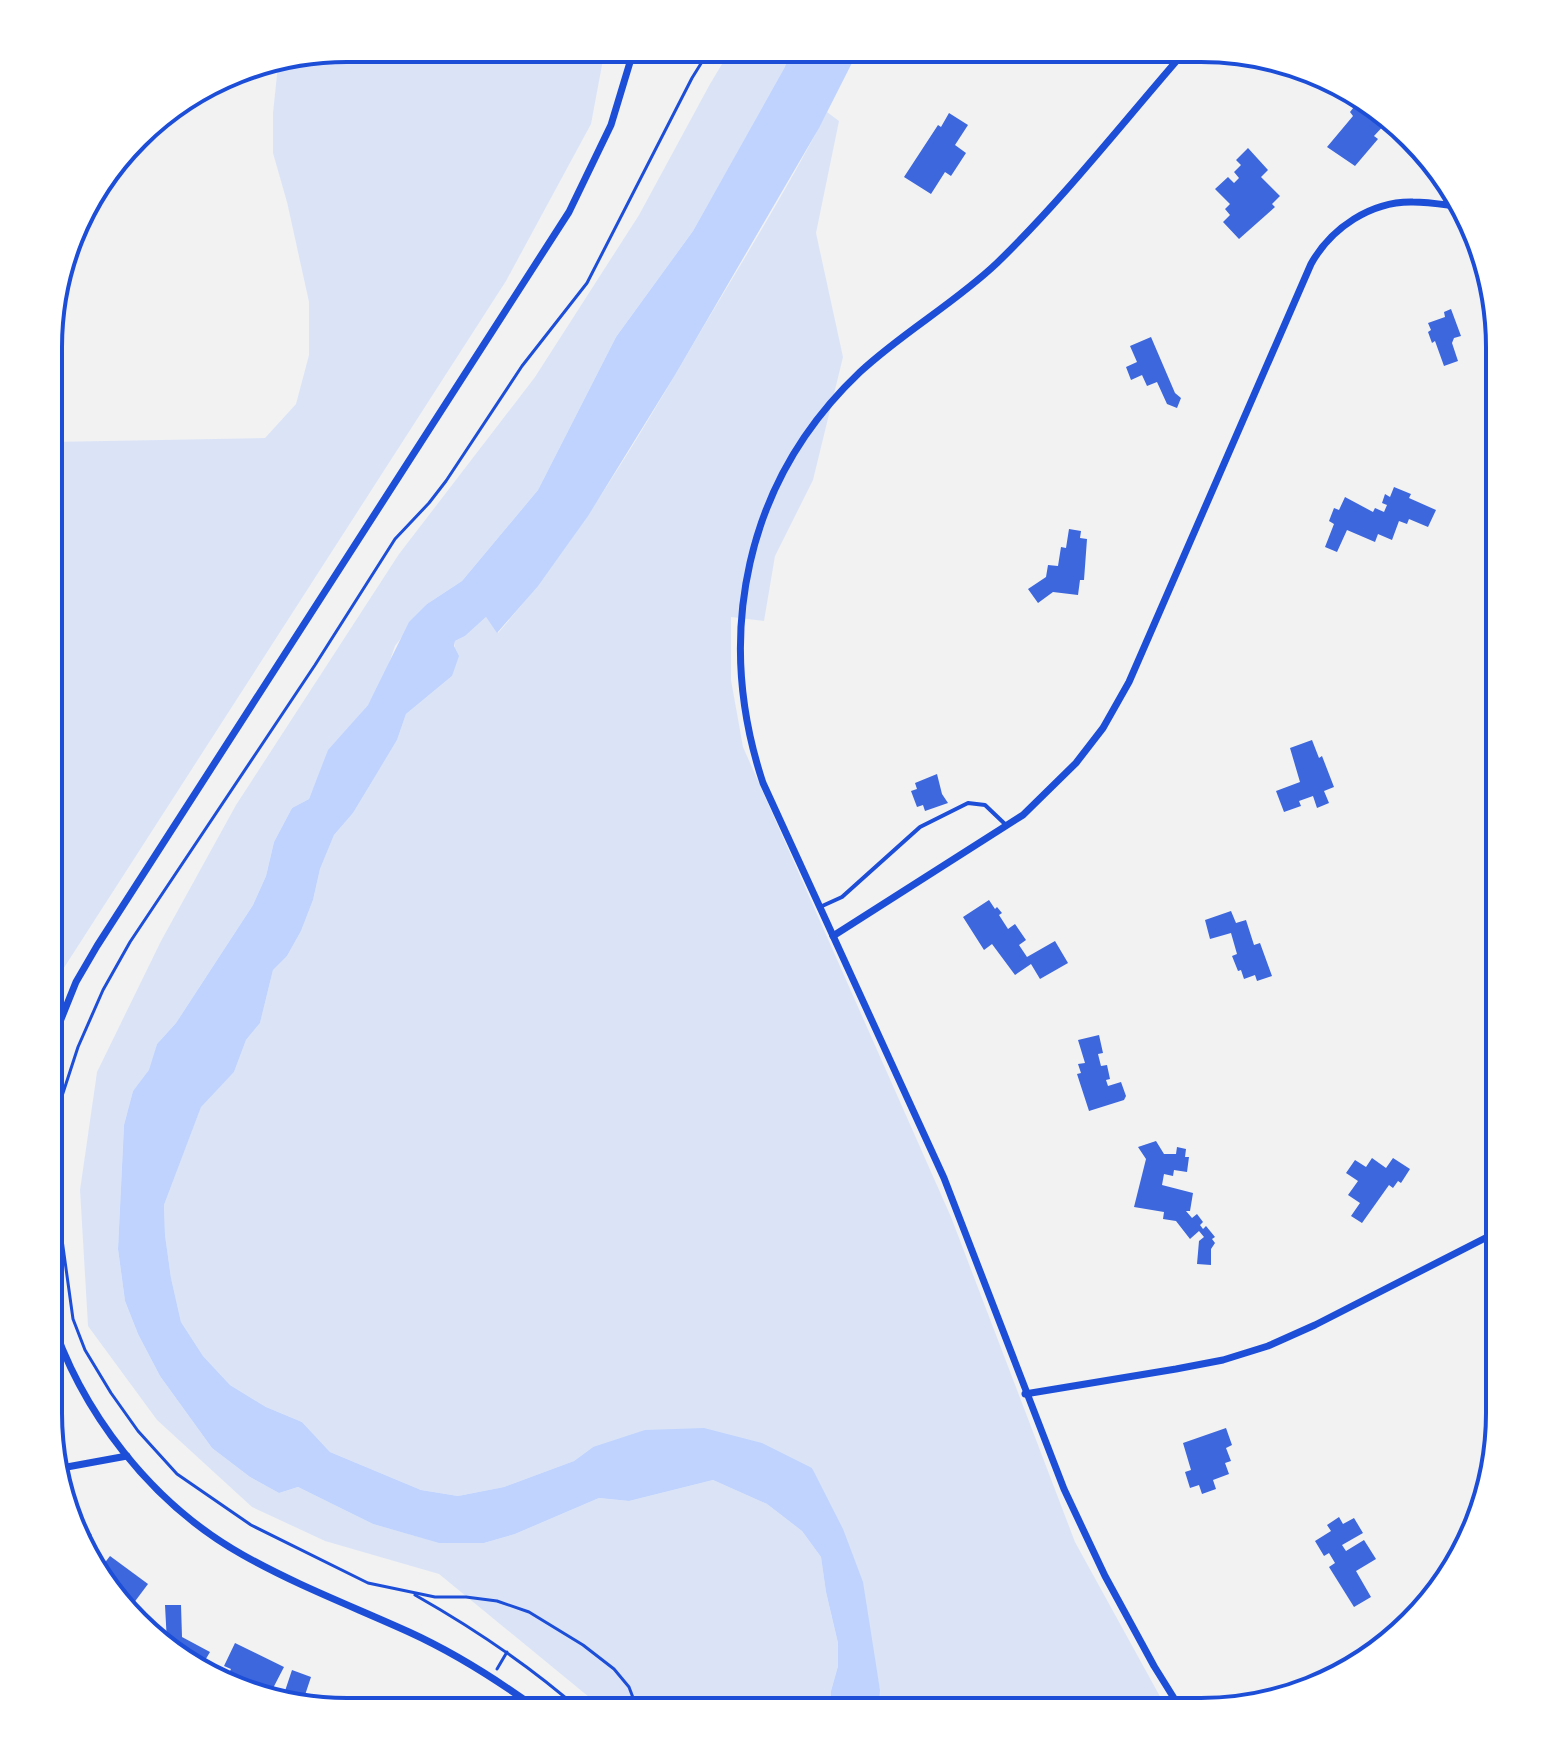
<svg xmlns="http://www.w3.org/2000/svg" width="1548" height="1760" font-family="'Alegreya Sans',sans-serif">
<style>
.green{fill:#dbe4f7}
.water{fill:#bfd3fe}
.building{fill:#3d67dc}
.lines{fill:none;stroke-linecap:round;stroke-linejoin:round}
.path{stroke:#1d4ed8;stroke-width:3}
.service{stroke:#1d4ed8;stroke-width:4}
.minor{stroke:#1d4ed8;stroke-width:7}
.rim{fill:none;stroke:#1d4ed8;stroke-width:4}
</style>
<rect width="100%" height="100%" fill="#f2f2f2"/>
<g class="green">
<path d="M347 48 605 49 591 124 506 281 49 991 50 442 265 438 296 404 309 355V302L287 202 273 153V113L278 65 276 60Z"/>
<path d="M731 49H791L786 67 693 231 616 337 538 490 462 581 427 604 395 646 385 675 368 705 329 750 309 799 292 808 274 842 266 876 253 905 176 1023 157 1044 150 1070 133 1091 124 1125 118 1249 125 1301 138 1334 160 1376 212 1448 250 1477 279 1493 298 1487 373 1524 440 1543H484L515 1534 599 1498 629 1501 713 1480 767 1504 802 1531 821 1557 826 1592 838 1643V1666L831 1691V1711H606L439 1574 325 1541 252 1507 157 1420 88 1326 80 1190 97 1072 161 941 236 805 399 554 535 377 639 215 710 84Z"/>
<path d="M827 112 839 121 816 233 843 357 813 480 775 556 764 621 731 617V680L743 747 951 1217 1075 1542 1168 1711H879L880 1690 871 1641 812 1468 593 1447 574 1461 504 1487 458 1496 421 1490 330 1452 302 1422 266 1407 230 1385 203 1356 181 1322 171 1278 165 1235 164 1205 201 1106 234 1072 246 1040 260 1023 273 970 287 956 301 931 313 900 320 869 334 835 353 813 373 780 397 740 406 714 452 676 455 641 465 636 486 617 498 633C580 539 642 431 705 324 747 254 790 184 827 112Z"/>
</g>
<path class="water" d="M791 49H859L819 128 675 375 588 516 538 586 497 633 486 617 465 636 455 641 454 646 459 656 452 676 406 714 397 740 373 780 353 813 334 835 320 869 313 900 301 931 287 956 273 970 260 1023 246 1040 234 1072 201 1107 164 1205 165 1235 171 1278 181 1322 203 1356 230 1385 266 1407 302 1422 330 1452 421 1490 458 1496 504 1487 574 1461 593 1447 645 1430 704 1428 762 1443 812 1468 843 1529 863 1582 880 1690 879 1711H831V1691L838 1666V1643L826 1592 821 1557 802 1531 767 1504 713 1480 629 1501 599 1498 515 1534 484 1543H439L373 1524 298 1487 279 1493 250 1477 212 1448 160 1376 138 1334 125 1301 118 1249 124 1125 133 1091 149 1070 157 1044 176 1023 253 905 266 876 274 842 292 808 309 799 328 750 368 705 409 622 427 604 462 581 538 490 616 337 693 231 785 67Z"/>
<g class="building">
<path d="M1361 98 1387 122 1374 136 1378 139 1355 166 1327 147 1353 116 1350 112Z"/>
<path d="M949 113 968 125 955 145 966 153 951 176 945 172 931 194 904 177 938 125 941 127Z"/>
<path d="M1248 148 1268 170 1261 177 1280 196 1272 204 1275 207 1239 239 1223 222 1230 215 1225 209 1230 204 1215 189 1228 177 1234 183 1239 178 1234 172 1241 165 1236 160Z"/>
<path d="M1451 309 1461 336 1454 338 1452 343 1458 361 1444 366 1435 341 1432 343 1428 332 1431 330 1428 323 1445 317 1444 312Z"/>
<path d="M1151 337 1175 393 1181 398 1177 408 1167 404 1157 382 1147 386 1142 375 1131 380 1126 367 1137 362 1130 346Z"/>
<path d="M1394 487 1411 494 1409 498 1436 510 1428 527 1409 519 1407 524 1399 521 1392 540 1378 534 1375 542 1347 530 1337 552 1325 547 1334 524 1329 521 1334 508 1339 510 1345 497 1373 512 1375 508 1384 512 1387 505 1382 503 1385 494 1390 497Z"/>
<path d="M1499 510V572L1495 571 1493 550H1496L1484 514Z"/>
<path d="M1069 529 1081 531 1080 538 1087 539 1084 580H1080L1078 595 1053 592 1038 603 1028 589 1046 577 1048 565 1058 566 1061 547 1066 548Z"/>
<path d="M1312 740 1319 758 1322 756 1334 787 1324 791 1329 803 1317 808 1313 796 1299 801 1301 806 1284 812 1276 791 1300 782 1290 748Z"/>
<path d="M937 774 942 794 948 803 925 811 923 805 917 807 911 791 917 789 915 783Z"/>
<path d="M989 900 995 909 997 907 1002 913 999 915 1008 929 1015 924 1026 940 1019 945 1027 957 1055 941 1068 963 1040 979 1031 964 1015 975 992 944 984 950 963 917Z"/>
<path d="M1231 911 1236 923 1246 920 1254 945 1260 943 1272 976 1257 981 1255 975 1244 979 1241 970 1238 971 1232 956 1237 954 1231 933 1210 939 1205 920Z"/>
<path d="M1099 1035 1103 1053 1098 1054 1101 1066 1107 1065 1110 1079 1106 1080 1108 1086 1121 1082 1126 1096 1124 1100 1089 1111 1077 1074 1081 1073 1078 1064 1085 1063 1078 1040Z"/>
<path d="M1156 1141 1164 1154H1176L1177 1147 1186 1149 1185 1157H1189L1187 1172 1174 1170 1173 1176 1164 1174 1162 1185 1193 1193 1190 1211H1186L1192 1218 1197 1214 1203 1222 1200 1225 1203 1229 1206 1226 1215 1237 1212 1239 1215 1243 1211 1249V1265L1197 1264 1199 1241 1204 1237 1199 1231 1190 1239 1176 1221 1163 1219 1164 1212 1134 1207 1146 1159 1138 1147Z"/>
<path d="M1372 1158 1386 1168 1393 1158 1410 1169 1401 1183 1398 1181 1393 1188 1389 1185 1362 1223 1351 1216 1360 1203 1348 1195 1358 1181 1346 1173 1355 1160 1366 1167Z"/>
<path d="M1226 1428 1232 1445 1226 1448 1231 1461 1225 1463 1229 1474 1213 1480 1216 1489 1202 1494 1199 1485 1190 1488 1185 1472 1191 1470 1183 1443Z"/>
<path d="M1339 1517 1343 1524 1354 1518 1363 1533 1342 1545 1346 1551 1364 1540 1376 1559 1356 1571 1371 1597 1354 1607 1329 1567 1335 1563 1329 1553 1324 1556 1315 1541 1331 1531 1327 1525Z"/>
<path d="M79 1522 92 1535 81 1544 72 1526Z"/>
<path d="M110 1556 148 1584 130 1608 96 1574Z"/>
<path d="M165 1605H181L182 1637 210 1652 198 1672 167 1643Z"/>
<path d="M1380 1640 1383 1645 1367 1662 1352 1669 1348 1664Z"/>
<path d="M235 1643 284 1667 270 1694 225 1681 231 1669 224 1666Z"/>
<path d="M292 1670 311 1677 302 1704 283 1697Z"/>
</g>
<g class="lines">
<g class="path">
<path d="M415 1595C475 1629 530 1666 581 1711"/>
<path d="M497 1669 507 1652"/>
<path d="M638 1711 629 1687 614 1669 583 1645 529 1612 497 1601 466 1597H435L368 1583 251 1525 177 1474 138 1431 111 1393 85 1350 73 1319 50 1153 62 1096 78 1047 103 990 130 942 315 665 395 539 429 503 446 481 522 366 587 283 692 78 710 49"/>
</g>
<path class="service" d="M820 907 842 897 920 827 968 803 985 805 1006 825"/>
<g class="minor">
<path d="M833 936 1023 815 1076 763 1103 728 1129 682 1311 264C1331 228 1371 201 1413 202 1429 202 1446 205 1463 207"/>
<path d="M49 1049 76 982 97 946 569 212 611 125 634 49"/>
<path d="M49 1312C80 1412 152 1504 243 1555 296 1585 354 1607 409 1632 455 1653 499 1681 540 1711"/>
<path d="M1025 1394 1176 1369 1223 1360 1268 1346 1315 1325 1499 1231"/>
<path d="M56 1469 127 1456"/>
<path d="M1182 1711 1154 1666 1105 1576 1064 1489 944 1178 763 783C714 635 745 481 860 372 903 332 955 303 997 263 1065 197 1124 121 1186 50"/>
</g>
</g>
<path d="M0 0H1548V1760H0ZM347 62H1201A285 285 0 0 1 1486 347V1413A285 285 0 0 1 1201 1698H347A285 285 0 0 1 62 1413V347A285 285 0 0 1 347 62Z" fill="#fff" fill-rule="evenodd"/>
<path class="rim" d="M347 62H1201A285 285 0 0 1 1486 347V1413A285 285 0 0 1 1201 1698H347A285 285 0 0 1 62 1413V347A285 285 0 0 1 347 62Z"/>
</svg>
